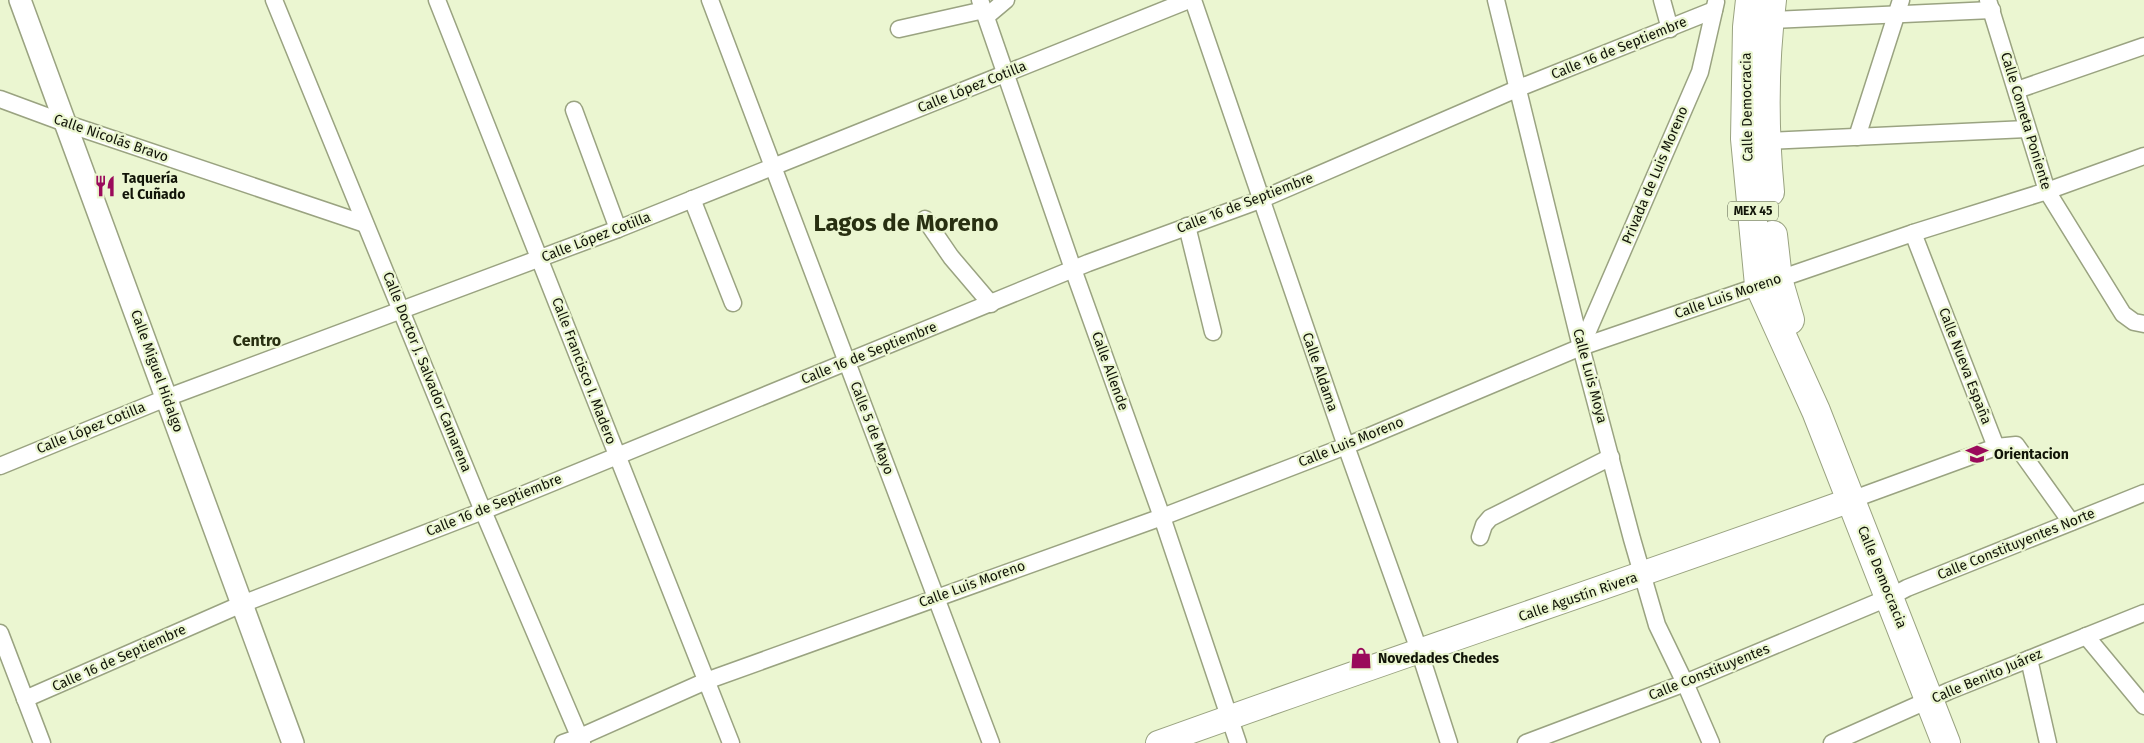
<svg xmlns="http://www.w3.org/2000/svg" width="2144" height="743" font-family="'Fira Sans',sans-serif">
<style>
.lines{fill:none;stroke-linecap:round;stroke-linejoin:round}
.minor-casing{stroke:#9aa381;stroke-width:19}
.tertiary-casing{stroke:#9aa381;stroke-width:24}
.secondary-casing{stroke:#9aa381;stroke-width:26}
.trunk-casing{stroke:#9aa381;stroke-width:30}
.minor{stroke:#fff;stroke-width:16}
.tertiary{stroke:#fff;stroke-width:21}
.secondary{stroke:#fff;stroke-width:24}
.trunk{stroke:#fff;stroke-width:28}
.labels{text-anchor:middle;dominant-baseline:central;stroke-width:4.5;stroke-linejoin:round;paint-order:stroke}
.shield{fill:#ebf6d1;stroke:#525844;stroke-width:1}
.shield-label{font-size:12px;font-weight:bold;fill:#111408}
.street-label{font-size:14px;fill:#111408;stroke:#ebf6d1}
.poi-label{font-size:14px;font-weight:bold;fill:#111408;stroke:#ebf6d1;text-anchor:start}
.quarter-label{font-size:16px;font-weight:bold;fill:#282f11;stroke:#ebf6d1}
.town-label{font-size:24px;font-weight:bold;fill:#282f11;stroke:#ebf6d1}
</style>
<rect width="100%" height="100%" fill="#ebf6d1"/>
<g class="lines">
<g class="minor-casing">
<g id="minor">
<path d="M274 0 483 511 582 743"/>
<path d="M437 0 731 743"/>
<path d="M710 0 991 743"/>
<path d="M980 0 1073 269 1162 517 1238 743"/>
<path d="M1193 0 1346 446 1419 650 1449 743"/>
<path d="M1496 0 1581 347 1632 539 1657 625 1685 683 1711 743"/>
<path d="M1662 0 1670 29"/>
<path d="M1988 0 2047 191 2123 314 2134 322 2144 324"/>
<path d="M987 16 1006 0"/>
<path d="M1770 20 1992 10"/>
<path d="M899 29 984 10"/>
<path d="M2017 90 2144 46"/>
<path d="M0 99 65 123 365 224"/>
<path d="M574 110 618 229"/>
<path d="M1857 137 1901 0"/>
<path d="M1765 141 2027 129"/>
<path d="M692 199 733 303"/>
<path d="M925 219 951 257 991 304"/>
<path d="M1187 226 1213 332"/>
<path d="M1913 233 1996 447"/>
<path d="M1581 347 1700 72 1716 2"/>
<path d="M0 466 166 398 618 229 1189 0"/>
<path d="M1851 500 1996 447 2016 445 2071 522"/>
<path d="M1480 537 1484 525 1490 518 1611 457"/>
<path d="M0 633 42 743"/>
<path d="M2086 636 2144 706"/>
<path d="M2029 659 2048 743"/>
<path d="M25 699 242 604 483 511 1088 263 1260 200 1519 88 1714 10"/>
<path d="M563 743 580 737 706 681 1162 517 1346 446 1581 347 1913 233 2047 191 2144 156"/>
<path d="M1526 743 1685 683 1890 597 1907 588 2144 493"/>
<path d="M1832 743 1949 691 2144 613"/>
</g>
</g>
<g class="tertiary-casing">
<path id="tertiary" d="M20 0 293 743"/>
</g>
<g class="secondary-casing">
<path id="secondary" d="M1158 743C1388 660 1620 583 1851 500"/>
</g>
<g class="trunk-casing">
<g id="trunk">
<path d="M1750 0 1747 27 1745 139 1759 285 1816 411 1946 743"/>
<path d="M1770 192C1764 129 1764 63 1772 0"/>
<path d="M1773 235 1778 279 1790 320"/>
</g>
</g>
<use href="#minor" class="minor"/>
<use href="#tertiary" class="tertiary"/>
<use href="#secondary" class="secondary"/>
<use href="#trunk" class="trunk"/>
</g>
<defs>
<g id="restaurant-bare" transform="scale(1.725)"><path d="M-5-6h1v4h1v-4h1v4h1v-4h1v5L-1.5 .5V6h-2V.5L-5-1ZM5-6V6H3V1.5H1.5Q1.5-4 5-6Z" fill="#9a0a5b" stroke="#ebf6d1" stroke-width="2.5" paint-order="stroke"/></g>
<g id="school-bare" transform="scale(1.725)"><path d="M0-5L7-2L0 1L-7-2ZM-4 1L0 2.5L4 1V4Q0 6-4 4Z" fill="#9a0a5b" stroke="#ebf6d1" stroke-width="2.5" paint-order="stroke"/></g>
<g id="shop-bare" transform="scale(1.725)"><path d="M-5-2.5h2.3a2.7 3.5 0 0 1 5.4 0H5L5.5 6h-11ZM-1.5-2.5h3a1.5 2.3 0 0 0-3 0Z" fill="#9a0a5b" stroke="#ebf6d1" stroke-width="2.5" paint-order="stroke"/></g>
</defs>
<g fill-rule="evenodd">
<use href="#restaurant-bare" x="105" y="186"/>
<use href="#school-bare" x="1977" y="454"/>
<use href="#shop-bare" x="1361" y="658"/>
</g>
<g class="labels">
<rect class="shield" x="1728" y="201.5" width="50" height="19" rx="4"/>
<g class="shield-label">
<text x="1753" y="211">MEX 45</text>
</g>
<g class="street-label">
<text transform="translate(1619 48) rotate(-22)">Calle 16 de Septiembre</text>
<text transform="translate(972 87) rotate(-22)">Calle López Cotilla</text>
<text transform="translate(1747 107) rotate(-91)">Calle Democracia</text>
<text transform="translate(2026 121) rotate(73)">Calle Cometa Poniente</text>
<text transform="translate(111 138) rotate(19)">Calle Nicolás Bravo</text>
<text transform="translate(1655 175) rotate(-67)">Privada de Luis Moreno</text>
<text transform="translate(1245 203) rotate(-21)">Calle 16 de Septiembre</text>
<text transform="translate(596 237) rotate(-21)">Calle López Cotilla</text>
<text transform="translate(1728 296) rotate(-19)">Calle Luis Moreno</text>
<text transform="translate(869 353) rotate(-22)">Calle 16 de Septiembre</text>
<text transform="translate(1965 366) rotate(69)">Calle Nueva España</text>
<text transform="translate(157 371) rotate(70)">Calle Miguel Hidalgo</text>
<text transform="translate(584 371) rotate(69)">Calle Francisco I. Madero</text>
<text transform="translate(1110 371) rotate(70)">Calle Allende</text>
<text transform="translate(427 372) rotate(68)">Calle Doctor J. Salvador Camarena</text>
<text transform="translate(1320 372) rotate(71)">Calle Aldama</text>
<text transform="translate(1590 376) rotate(75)">Calle Luis Moya</text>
<text transform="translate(91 428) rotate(-22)">Calle López Cotilla</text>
<text transform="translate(872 428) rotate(69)">Calle 5 de Mayo</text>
<text transform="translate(1351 442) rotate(-22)">Calle Luis Moreno</text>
<text transform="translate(494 505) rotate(-22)">Calle 16 de Septiembre</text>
<text transform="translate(2016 544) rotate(-22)">Calle Constituyentes Norte</text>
<text transform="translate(1882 577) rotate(68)">Calle Democracia</text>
<text transform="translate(972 584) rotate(-20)">Calle Luis Moreno</text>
<text transform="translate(1578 597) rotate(-19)">Calle Agustín Rivera</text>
<text transform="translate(119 658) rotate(-24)">Calle 16 de Septiembre</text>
<text transform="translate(1709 672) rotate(-22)">Calle Constituyentes</text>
<text transform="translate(1987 676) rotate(-23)">Calle Benito Juárez</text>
</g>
<g class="poi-label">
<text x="122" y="178">Taquería<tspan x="122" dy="16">el Cuñado</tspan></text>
<text x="1994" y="454">Orientacion</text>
<text x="1378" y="658">Novedades Chedes</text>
</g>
<g class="quarter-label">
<text x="257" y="340">Centro</text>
</g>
<g class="town-label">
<text x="906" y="223">Lagos de Moreno</text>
</g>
</g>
</svg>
